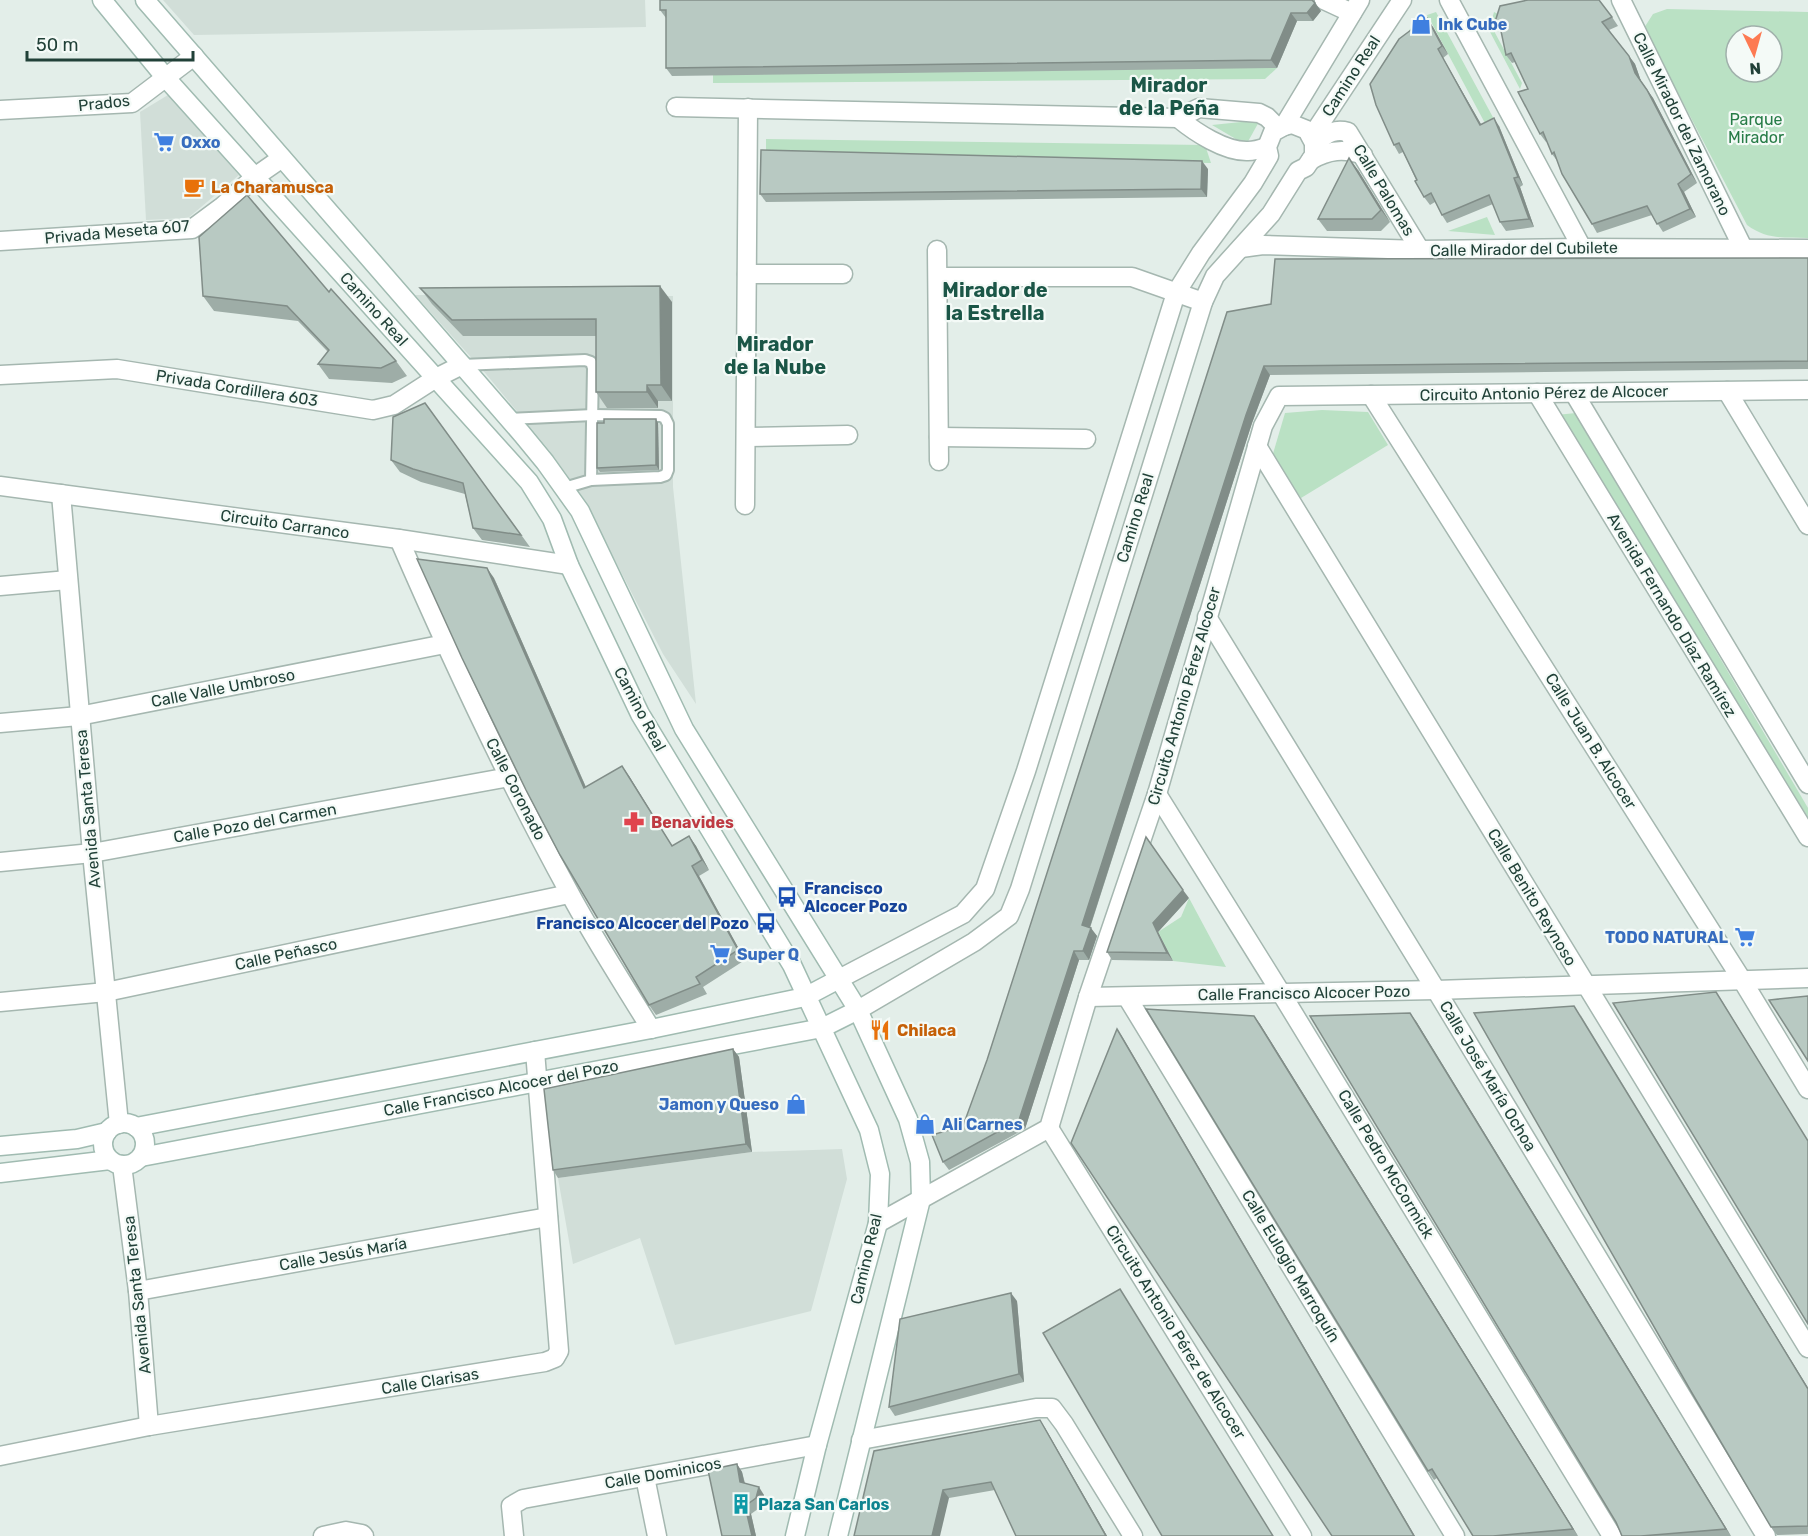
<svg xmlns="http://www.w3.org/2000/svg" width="1808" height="1536" font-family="Rubik,sans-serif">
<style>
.built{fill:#d1ded8}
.green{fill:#bae1c4;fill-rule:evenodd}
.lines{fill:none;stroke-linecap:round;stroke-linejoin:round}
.lane-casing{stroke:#a5b7b0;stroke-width:14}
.street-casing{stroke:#a5b7b0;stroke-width:21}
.secondary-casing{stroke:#a0bbb1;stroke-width:21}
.lane{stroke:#fff;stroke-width:10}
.street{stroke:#fff;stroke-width:18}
.secondary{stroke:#fff;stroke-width:18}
.wall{fill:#9eada7}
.shaded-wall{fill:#818d88}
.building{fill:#b8c9c2;stroke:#818d88;stroke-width:1.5}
.labels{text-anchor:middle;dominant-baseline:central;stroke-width:4.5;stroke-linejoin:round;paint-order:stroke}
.shop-label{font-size:16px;font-weight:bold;fill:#366cbe;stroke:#f4faf7;text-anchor:start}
.street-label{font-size:16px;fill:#214138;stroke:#f4faf7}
.park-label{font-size:16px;fill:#277c47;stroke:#f4faf7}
.food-label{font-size:16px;font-weight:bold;fill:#c56008;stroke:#f4faf7;text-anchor:start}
.health-label{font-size:16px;font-weight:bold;fill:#be3a42;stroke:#f4faf7;text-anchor:start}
.transit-label{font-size:16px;font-weight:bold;fill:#164399;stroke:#f4faf7;text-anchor:start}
.culture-label{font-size:16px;font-weight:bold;fill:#0d838f;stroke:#f4faf7;text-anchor:start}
.quarter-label{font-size:20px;font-weight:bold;fill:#1b5647;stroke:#f4faf7}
</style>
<rect width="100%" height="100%" fill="#e3eee9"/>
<g class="built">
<path d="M163 0H645L646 27 194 35Z"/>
<path d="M168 95 239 175 188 218 146 220 140 112Z"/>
<path d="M415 295 673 296V487L696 704 663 654 583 498 549 450 486 374Z"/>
<path d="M842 1149 847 1179 811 1311 675 1345 640 1238 573 1264 558 1178 752 1152Z"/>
</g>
<g class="green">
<path d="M1667 9 1808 12V238C1784 237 1767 240 1747 225L1644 28 1653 14ZM1736 36H1772V72H1736Z"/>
<path d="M1420 12 1428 19 1427 15 1436 12 1495 121 1487 127 1430 20 1414 40 1407 34Z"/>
<path d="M1494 12 1498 14 1494 31 1522 83 1520 89 1489 30Z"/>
<path d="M713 68H1277L1265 79 713 83Z"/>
<path d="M1260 120 1246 145 1212 125Z"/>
<path d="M766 139 1205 145 1211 163 766 158Z"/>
<path d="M1487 217 1495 235 1448 231Z"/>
<path d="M1322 410 1368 412 1388 445 1301 498 1272 457 1285 413Z"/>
<path d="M1576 413 1808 808V817L1556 415Z"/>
<path d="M1189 898 1226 967 1173 961 1158 932 1181 917Z"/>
</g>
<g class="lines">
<g class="lane-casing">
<g id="lane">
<path d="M462 365 585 360 591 362 593 368 591 480 564 488"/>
<path d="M508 419 593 415 661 416 665 418 668 424V470L666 475 660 477 591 480"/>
</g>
</g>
<g class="street-casing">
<g id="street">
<path d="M1324 0 1352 13"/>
<path d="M1449 0 1582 248"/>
<path d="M1621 0 1743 248"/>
<path d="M676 107 1178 118 1199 108 1259 113 1267 117 1278 128"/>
<path d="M0 110 132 103 194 56"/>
<path d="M1178 118C1195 132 1225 152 1248 151 1255 151 1261 149 1267 147"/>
<path d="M1312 136 1402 0"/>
<path d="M1314 143C1326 135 1333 128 1348 132L1420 250"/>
<path d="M1311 160C1328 150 1344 148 1363 155"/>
<path d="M0 241 192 229 223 206 256 176 282 158"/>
<path d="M1241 248 1263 245 1420 250 1582 248 1808 249"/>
<path d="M937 250 939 461"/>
<path d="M747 274H843"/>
<path d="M939 277H1132L1203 302"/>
<path d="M0 375 117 369 373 410 394 405 436 378 462 365"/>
<path d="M1727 391 1808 525"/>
<path d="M1537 393 1808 837"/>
<path d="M1574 393 1808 784"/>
<path d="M1371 395 1742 980 1808 1089"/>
<path d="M746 437 848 435"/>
<path d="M939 437 1086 439"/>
<path d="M1257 446 1808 1348"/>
<path d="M0 486 399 539 569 565"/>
<path d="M61 494 92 853 119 1124"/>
<path d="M745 505 748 108"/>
<path d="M399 539C451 659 506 777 569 892 594 939 623 983 651 1029"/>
<path d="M0 586 68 580"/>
<path d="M1207 617 1436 990 1766 1536"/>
<path d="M0 723 79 716 445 644"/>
<path d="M1157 794 1281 993 1612 1536"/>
<path d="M0 862 92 853 509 777"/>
<path d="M839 979 963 914 985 889 1026 771 1176 293 1201 253 1253 183 1269 156 1267 147 1273 132 1284 126 1360 0"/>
<path d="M1088 997 1436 990 1808 978"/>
<path d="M1127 997 1455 1536"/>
<path d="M0 1002 106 992 569 894"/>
<path d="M858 1010 974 942 1009 916 1020 889 1203 302 1215 276 1271 214 1298 171 1306 167 1314 155V143L1307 130 1292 124 1284 126"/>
<path d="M1049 1128 1302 1536"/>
<path d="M122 1165 138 1291 149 1426"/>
<path d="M878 1223 1049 1128 1088 997 1157 794 1263 426 1279 396 1808 390"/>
<path d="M138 1291 548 1217"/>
<path d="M861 1440 1036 1408H1052L1064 1424 1133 1536"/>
<path d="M0 1456 149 1426 545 1362 555 1358 559 1351 535 1051"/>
<path d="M645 1477 657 1536"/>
<path d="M323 1536 346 1531 362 1534 364 1536"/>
<path d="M514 1536 511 1506 523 1499 817 1445"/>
</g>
</g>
<g class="secondary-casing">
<g id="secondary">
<path d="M102 0 165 77 529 482 552 519 569 565 640 714 792 965 869 1130 880 1174 878 1223 817 1445 795 1536"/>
<path d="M145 0 522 434 545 462 580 511 684 729 858 1010 908 1119 920 1162 921 1199 838 1536"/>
<circle cx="124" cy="1144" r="21"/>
<path d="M136 1127 651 1029 805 997 839 979"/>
<path d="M0 1146 77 1139 107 1132"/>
<path d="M141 1157 822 1028 858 1010"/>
<path d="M0 1173 110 1160"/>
</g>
</g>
<use href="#lane" class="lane"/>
<use href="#street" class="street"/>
<use href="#secondary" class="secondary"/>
</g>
<g class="wall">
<path d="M1313 0 1321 11 1313 21H1297L1277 68 672 76 666 68V18L660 10Z"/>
<path d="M1612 17 1618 26 1609 30 1635 64 1641 81 1653 98 1697 183 1684 192 1696 217 1663 232 1652 215 1597 233 1592 224 1558 162 1552 154 1547 141 1546 142 1540 134 1528 89 1515 62 1512 63 1506 55Z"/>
<path d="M1433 27 1448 54 1443 58 1481 124 1499 126 1523 185 1520 187 1534 227 1506 231 1500 222 1493 204 1447 223 1442 215 1435 202 1430 205 1424 197 1403 152 1399 154 1394 145Z"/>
<path d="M1208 169 1207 197 766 202 760 194Z"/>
<path d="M1358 170 1390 222 1381 231H1327L1318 219Z"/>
<path d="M1808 258V369L1270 375 1252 423 1090 928 1097 936 1089 960H1079L1025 1129 949 1170 943 1162 963 1126 987 1060 1227 312Z"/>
<path d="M420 288 672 302V401H658V408H607L596 392V336H463L432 304Z"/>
<path d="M329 292 396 361 407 376 392 383 329 379 318 364 328 352 298 321 214 311 203 296Z"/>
<path d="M425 403 530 547 482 540 473 528 465 494 421 482 400 472 391 460Z"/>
<path d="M658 423 659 470 600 472 597 468Z"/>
<path d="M494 578 586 787 629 776 672 846 689 836 696 846 709 870 699 876 745 960 703 987 707 994 656 1015 649 1005Z"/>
<path d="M1189 898 1158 932 1173 961 1112 960 1107 952Z"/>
<path d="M1580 1014 1808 1388V1534L1777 1535 1771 1527Z"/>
<path d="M1254 1016 1260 1024 1578 1536H1473L1437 1478 1434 1480 1428 1471Z"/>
<path d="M1416 1021 1731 1536H1622Z"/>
<path d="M733 1049 739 1057 752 1152 558 1178 553 1170Z"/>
<path d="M1017 1301 1024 1382 895 1416 889 1407Z"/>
<path d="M1045 1428 1107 1536H1016L995 1490 949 1498 854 1536Z"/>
<path d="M737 1464 742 1472 745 1483 764 1495 762 1506 751 1514 756 1536H722Z"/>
</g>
<g class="shaded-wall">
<path d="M1310 0H1313L1314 4 1315 3 1321 11 1313 21 1307 13Z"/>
<path d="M1291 13 1297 21 1277 68 1271 60Z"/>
<path d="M1427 18 1433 27 1448 54 1442 46Z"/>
<path d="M1438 49 1443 58 1486 133 1480 125Z"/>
<path d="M1629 56 1635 64 1641 81 1653 98 1697 183 1691 174 1635 73Z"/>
<path d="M1494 118 1499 126 1523 185 1518 177Z"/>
<path d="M1349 158 1358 170 1390 222 1381 210Z"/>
<path d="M1202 161 1208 169 1207 197 1201 189Z"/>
<path d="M1514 178 1520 187 1534 227 1529 219Z"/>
<path d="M1678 184 1684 192 1696 217 1690 209Z"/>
<path d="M660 286 672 302V401L661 385Z"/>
<path d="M1264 366 1270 375 1252 423 1088 933 1082 925 1246 415Z"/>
<path d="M647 385 658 401V408L647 392Z"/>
<path d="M656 419 658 423 659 470 656 465Z"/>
<path d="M487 568 494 578 591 799 584 788Z"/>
<path d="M622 766 629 776 679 857 672 846Z"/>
<path d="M689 836 696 846 709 870 702 860Z"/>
<path d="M692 866 699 876 745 960 738 950Z"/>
<path d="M1183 890 1189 898 1158 932 1173 961 1167 953 1153 923Z"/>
<path d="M1091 928 1097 936 1089 960 1083 951Z"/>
<path d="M1074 951 1079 960 1025 1129 1019 1120Z"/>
<path d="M1716 992 1722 1001 1808 1141Z"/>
<path d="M1574 1006 1808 1388V1389Z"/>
<path d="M1410 1013 1416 1021 1731 1536 1726 1529Z"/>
<path d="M1254 1016 1260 1024 1578 1536 1573 1529Z"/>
<path d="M1117 1029 1123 1038 1415 1536H1414Z"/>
<path d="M733 1049 739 1057 752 1152 746 1144Z"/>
<path d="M1011 1293 1017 1301 1024 1382 1019 1374Z"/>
<path d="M1040 1420 1045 1428 1107 1536H1106Z"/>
<path d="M737 1464 742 1472 746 1490 740 1482Z"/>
<path d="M759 1487 764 1495 762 1506 756 1498Z"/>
<path d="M943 1490 949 1498 940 1536H932Z"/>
<path d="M745 1506 751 1514 756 1536H752Z"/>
</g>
<g class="building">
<path d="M660 0H1312L1315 3 1307 13H1291L1271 60 666 68V10H660Z"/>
<path d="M1528 0H1599L1612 17 1602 22 1629 56 1635 73 1647 90 1691 174 1678 184 1690 209 1657 224 1647 206 1592 224 1562 174 1554 152 1552 154 1543 132 1540 134 1518 92 1528 89 1511 53 1506 55 1501 31 1495 22 1500 6Z"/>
<path d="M1427 18 1442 46 1438 49 1480 125 1494 118 1518 177 1514 178 1529 219 1500 222 1489 195 1442 215 1431 193 1424 197 1415 181 1417 180 1399 143 1394 145 1376 105 1370 84 1399 39Z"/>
<path d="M761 150 1202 161 1201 189 760 194Z"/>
<path d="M1349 158 1381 210 1372 219H1318Z"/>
<path d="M247 195 329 292 331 289 396 361 381 368 318 364 329 350 287 306 203 296 199 237Z"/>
<path d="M1808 258V361L1264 366 1246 415 1082 925 1091 928 1083 951H1074L1019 1120 943 1162 932 1135 963 1126 987 1060 1227 312 1271 304 1275 259Z"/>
<path d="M660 286 661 385H647V392H596V319L452 320 420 288Z"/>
<path d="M425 403 521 535 473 528 463 483 413 469 391 460 393 417Z"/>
<path d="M604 419H656V465L597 468V423H604Z"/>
<path d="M417 559 487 568 584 788 622 766 672 846 689 836 702 860 692 866 738 950 696 977 700 984 649 1005 560 855 526 790 462 658Z"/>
<path d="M1146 837 1183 890 1153 923 1167 953 1107 952Z"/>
<path d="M1716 992 1808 1141V1324L1613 1003Z"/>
<path d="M1808 996V1061L1769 1000Z"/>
<path d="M1574 1006 1808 1389V1526L1771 1527 1692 1393 1474 1013Z"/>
<path d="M1146 1009 1254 1016 1573 1529 1493 1536H1473L1432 1469 1428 1471Z"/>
<path d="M1410 1013 1726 1529 1641 1536H1622L1616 1522 1310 1016Z"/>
<path d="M1117 1029 1414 1536H1332L1071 1143Z"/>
<path d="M733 1049 746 1144 553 1170 544 1089Z"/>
<path d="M1120 1289 1273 1536H1162L1043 1333Z"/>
<path d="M1011 1293 1019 1374 889 1407 900 1319Z"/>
<path d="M1040 1420 1106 1536H1016L991 1482 943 1490 932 1536H854L874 1451Z"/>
<path d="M737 1464 740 1482 759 1487 756 1498 745 1506 752 1536H722L708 1470Z"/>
</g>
<defs>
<g id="shop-bare" transform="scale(1.62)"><path d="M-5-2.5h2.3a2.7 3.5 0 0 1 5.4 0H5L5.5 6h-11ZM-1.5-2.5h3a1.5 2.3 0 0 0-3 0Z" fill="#3f7fe0" stroke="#f4faf7" stroke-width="2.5" paint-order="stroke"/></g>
<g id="supermarket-bare" transform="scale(1.62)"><path d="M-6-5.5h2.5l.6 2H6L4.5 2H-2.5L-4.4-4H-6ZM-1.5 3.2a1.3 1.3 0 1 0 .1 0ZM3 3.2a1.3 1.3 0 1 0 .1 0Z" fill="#3f7fe0" stroke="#f4faf7" stroke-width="2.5" paint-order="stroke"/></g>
<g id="cafe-bare" transform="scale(1.62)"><path d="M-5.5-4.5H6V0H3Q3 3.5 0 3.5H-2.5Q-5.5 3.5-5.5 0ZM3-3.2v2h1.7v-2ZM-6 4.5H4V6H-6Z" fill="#e8710a" stroke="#f4faf7" stroke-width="2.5" paint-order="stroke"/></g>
<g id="pharmacy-bare" transform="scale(1.62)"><path d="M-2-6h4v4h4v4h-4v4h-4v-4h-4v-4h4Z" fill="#e0444e" stroke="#f4faf7" stroke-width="2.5" paint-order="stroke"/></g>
<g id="bus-bare" transform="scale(1.62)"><path d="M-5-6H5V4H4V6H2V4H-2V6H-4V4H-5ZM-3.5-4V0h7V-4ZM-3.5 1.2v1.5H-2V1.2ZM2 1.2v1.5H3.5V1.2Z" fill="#1a4fb4" stroke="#f4faf7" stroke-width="2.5" paint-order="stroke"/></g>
<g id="restaurant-bare" transform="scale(1.62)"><path d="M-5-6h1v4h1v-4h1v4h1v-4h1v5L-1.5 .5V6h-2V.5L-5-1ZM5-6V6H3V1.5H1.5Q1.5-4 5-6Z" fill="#e8710a" stroke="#f4faf7" stroke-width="2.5" paint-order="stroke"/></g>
<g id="building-bare" transform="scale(1.62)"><path d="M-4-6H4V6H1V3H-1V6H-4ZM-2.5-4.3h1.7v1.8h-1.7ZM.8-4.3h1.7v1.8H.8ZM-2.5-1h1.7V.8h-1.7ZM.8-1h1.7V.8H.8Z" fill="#0f9aa8" stroke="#f4faf7" stroke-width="2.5" paint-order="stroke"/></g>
</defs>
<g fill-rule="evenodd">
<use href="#shop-bare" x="1421" y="24"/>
<use href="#supermarket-bare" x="164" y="142"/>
<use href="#cafe-bare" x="194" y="187"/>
<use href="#pharmacy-bare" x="634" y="822"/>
<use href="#bus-bare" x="787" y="897"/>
<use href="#bus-bare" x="766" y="923"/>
<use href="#supermarket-bare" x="1745" y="937"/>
<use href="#supermarket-bare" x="720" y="954"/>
<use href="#restaurant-bare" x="880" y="1030"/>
<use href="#shop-bare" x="796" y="1104"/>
<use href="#shop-bare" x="925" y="1124"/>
<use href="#building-bare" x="741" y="1504"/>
</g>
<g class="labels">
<g class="shop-label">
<text x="1438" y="24">Ink Cube</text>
<text x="181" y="142">Oxxo</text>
<text x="1728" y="937" text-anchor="end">TODO NATURAL</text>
<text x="737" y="954">Super Q</text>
<text x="779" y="1104" text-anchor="end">Jamon y Queso</text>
<text x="942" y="1124">Ali Carnes</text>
</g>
<g class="street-label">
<text transform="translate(1351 76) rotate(-57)">Camino Real</text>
<text transform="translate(104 103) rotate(-6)">Prados</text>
<text transform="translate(1682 124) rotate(64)">Calle Mirador del Zamorano</text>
<text transform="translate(1384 190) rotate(59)">Calle Palomas</text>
<text transform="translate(117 232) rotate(-5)">Privada Meseta 607</text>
<text transform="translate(1524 249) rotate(-1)">Calle Mirador del Cubilete</text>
<text transform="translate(374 309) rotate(48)">Camino Real</text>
<text transform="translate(237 388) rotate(9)">Privada Cordillera 603</text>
<text transform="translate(1544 393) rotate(-1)">Circuito Antonio Pérez de Alcocer</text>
<text transform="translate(1135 518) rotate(-73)">Camino Real</text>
<text transform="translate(285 524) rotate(8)">Circuito Carranco</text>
<text transform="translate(1672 615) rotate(59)">Avenida Fernando Díaz Ramírez</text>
<text transform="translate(223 688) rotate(-11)">Calle Valle Umbroso</text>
<text transform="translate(1184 696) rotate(-74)">Circuito Antonio Pérez Alcocer</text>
<text transform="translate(640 709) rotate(62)">Camino Real</text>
<text transform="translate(1591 741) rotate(58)">Calle Juan B. Alcocer</text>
<text transform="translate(516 789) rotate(63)">Calle Coronado</text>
<text transform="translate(88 809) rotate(-95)">Avenida Santa Teresa</text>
<text transform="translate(255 823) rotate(-10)">Calle Pozo del Carmen</text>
<text transform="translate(1532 897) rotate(59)">Calle Benito Reynoso</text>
<text transform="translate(286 954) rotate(-12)">Calle Peñasco</text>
<text transform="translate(1304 993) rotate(-1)">Calle Francisco Alcocer Pozo</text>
<text transform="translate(1488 1076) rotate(59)">Calle José María Ochoa</text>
<text transform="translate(501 1088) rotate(-11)">Calle Francisco Alcocer del Pozo</text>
<text transform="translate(1386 1164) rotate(59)">Calle Pedro McCormick</text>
<text transform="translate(343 1254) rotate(-10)">Calle Jesús María</text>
<text transform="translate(866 1259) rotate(-77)">Camino Real</text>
<text transform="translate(1291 1266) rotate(59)">Calle Eulogio Marroquín</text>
<text transform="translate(137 1295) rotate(-96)">Avenida Santa Teresa</text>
<text transform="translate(1176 1332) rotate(58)">Circuito Antonio Pérez de Alcocer</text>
<text transform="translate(430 1381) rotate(-9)">Calle Clarisas</text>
<text transform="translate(663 1473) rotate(-10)">Calle Dominicos</text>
</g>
<g class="park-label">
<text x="1756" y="119">Parque<tspan x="1756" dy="18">Mirador</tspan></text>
</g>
<g class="food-label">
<text x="211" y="187">La Charamusca</text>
<text x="897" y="1030">Chilaca</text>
</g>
<g class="health-label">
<text x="651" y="822">Benavides</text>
</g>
<g class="transit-label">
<text x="804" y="888">Francisco<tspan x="804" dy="18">Alcocer Pozo</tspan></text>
<text x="749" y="923" text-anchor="end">Francisco Alcocer del Pozo</text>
</g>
<g class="culture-label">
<text x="758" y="1504">Plaza San Carlos</text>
</g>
<g class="quarter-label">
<text x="1169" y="85">Mirador<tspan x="1169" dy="23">de la Peña</tspan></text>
<text x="995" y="290">Mirador de<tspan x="995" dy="23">la Estrella</tspan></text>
<text x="775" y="344">Mirador<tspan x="775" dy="23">de la Nube</tspan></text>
</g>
</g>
<g transform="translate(1754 54) rotate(175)"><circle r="28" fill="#f4faf7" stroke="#a0b0ab" stroke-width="1.5"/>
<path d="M0-4.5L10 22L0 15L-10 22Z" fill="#fd7a52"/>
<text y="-9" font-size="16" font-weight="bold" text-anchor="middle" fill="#214138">N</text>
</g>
<path d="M27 51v9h166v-9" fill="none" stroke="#214138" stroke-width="3"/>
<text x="36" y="51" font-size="18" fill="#214138" stroke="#f4faf7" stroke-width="4.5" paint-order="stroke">50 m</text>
</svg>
